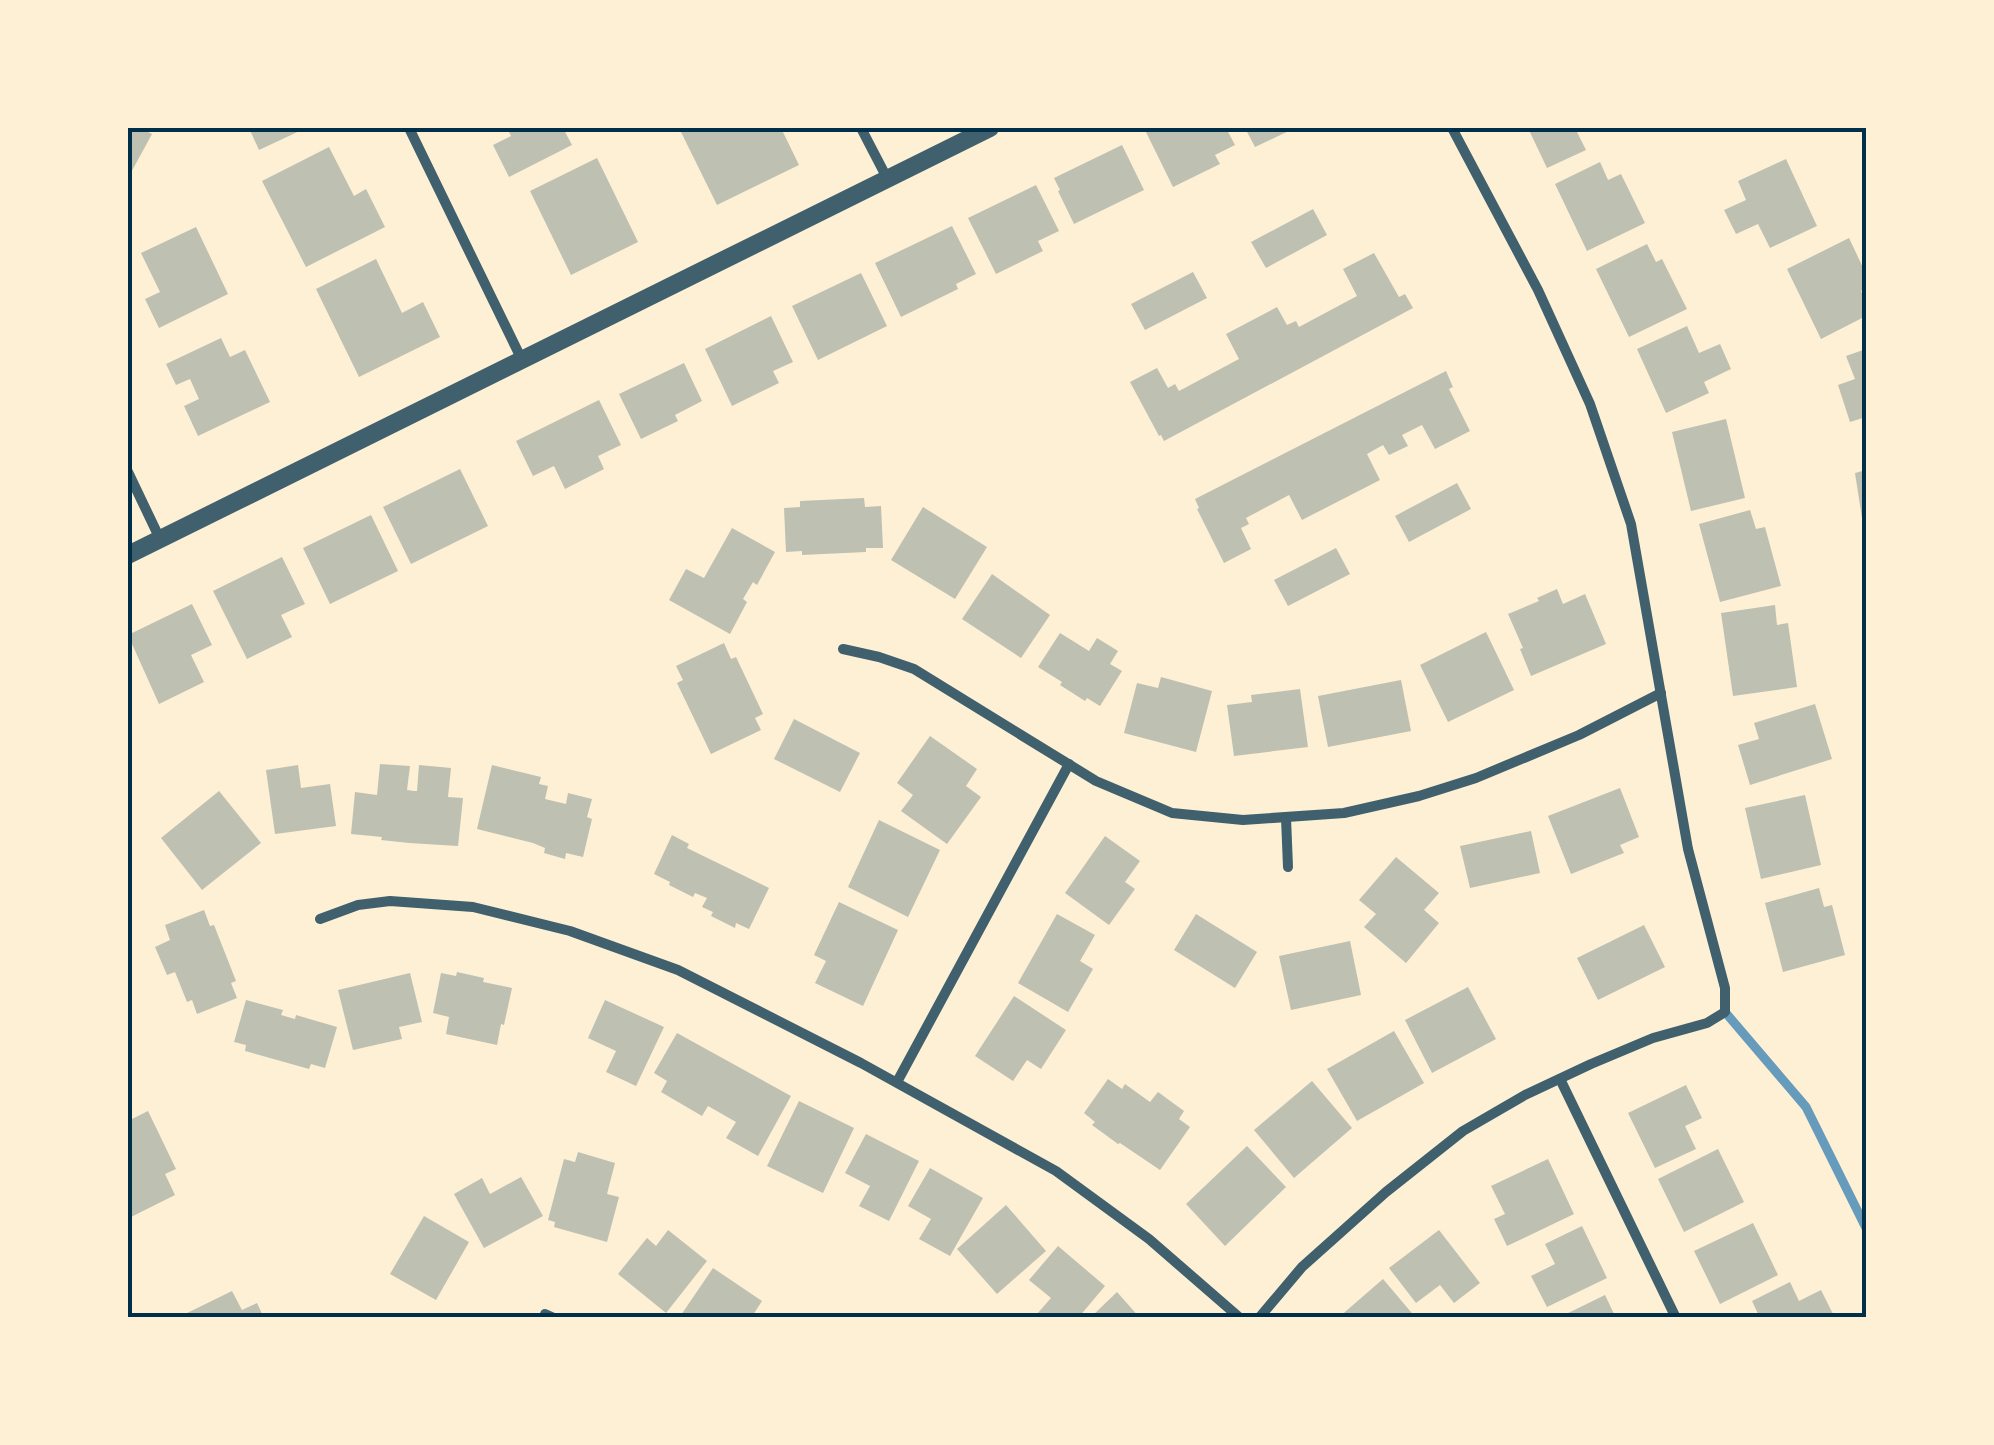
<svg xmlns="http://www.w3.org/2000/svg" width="1994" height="1445" font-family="Cabin,sans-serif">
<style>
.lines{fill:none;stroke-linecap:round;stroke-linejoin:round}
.stream{stroke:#669bbc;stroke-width:9}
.building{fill:#bec0b2}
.minor{stroke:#3f606c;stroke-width:10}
.tertiary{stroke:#3f606c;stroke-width:18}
.neatline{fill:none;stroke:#003049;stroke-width:4}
</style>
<rect width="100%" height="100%" fill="#fdf0d5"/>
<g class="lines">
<path class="stream" d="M1725 1012 1806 1107 1866 1228"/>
</g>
<g class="building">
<path d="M128 128H140L152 134 128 178Z"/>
<path d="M249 128H306L259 150Z"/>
<path d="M507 128H563L572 145 509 177 493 145 511 136Z"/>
<path d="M679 128H781L799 165 717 205Z"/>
<path d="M1150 128H1226L1235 145 1215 155 1220 164 1173 187 1145 130Z"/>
<path d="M1245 128H1295L1255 147Z"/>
<path d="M1528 128H1575L1586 150 1547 168Z"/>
<path d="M1122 145 1144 190 1074 224 1058 191 1060 190 1054 178Z"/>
<path d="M329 147 354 196 366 189 385 227 306 267 262 181Z"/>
<path d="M597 158 638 242 571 275 530 191Z"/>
<path d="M1786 159 1817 226 1770 248 1758 224 1736 234 1724 210 1746 200 1738 181Z"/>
<path d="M1600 162 1608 180 1621 174 1645 223 1587 251 1555 184Z"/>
<path d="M1036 185 1059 231 1038 241 1043 251 996 274 968 218Z"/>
<path d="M1313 209 1327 235 1266 268 1251 242Z"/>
<path d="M952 226 976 274 956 284 958 289 901 317 875 263Z"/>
<path d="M196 227 228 294 159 328 145 299 160 292 141 253Z"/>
<path d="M1849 238 1866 274V288L1861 291 1866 302V316L1821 339 1787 269Z"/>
<path d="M1647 244 1656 262 1662 259 1687 309 1629 337 1596 269Z"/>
<path d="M1374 253 1399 297 1405 294 1413 308 1164 441 1161 435 1159 436 1130 382 1157 368 1168 388 1175 384 1179 391 1239 359 1226 334 1277 307 1287 325 1296 321 1299 327 1357 296 1343 269Z"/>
<path d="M376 259 402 313 423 302 440 337 359 377 316 289Z"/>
<path d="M1193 272 1207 298 1145 330 1131 304Z"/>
<path d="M861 273 887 326 818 360 792 306Z"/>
<path d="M771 316 793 362 773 371 779 383 732 406 705 349Z"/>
<path d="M1687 326 1699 353 1720 344 1731 369 1704 382 1709 393 1666 413 1637 349Z"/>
<path d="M221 338 230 357 245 350 270 402 198 436 184 406 199 399 190 379 176 385 166 364Z"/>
<path d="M1866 349V417L1850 422 1838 385 1855 379 1846 356Z"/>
<path d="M684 363 702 401 675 415 678 421 641 439 619 394Z"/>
<path d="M1446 371 1453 387 1449 389 1470 431 1435 449 1422 425 1402 435 1408 446 1389 455 1383 445 1367 454 1380 480 1302 520 1289 495 1246 518 1249 524 1241 528 1251 549 1224 563 1197 509 1199 508 1195 499Z"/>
<path d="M599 400 621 445 598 456 604 469 565 489 554 466 533 476 516 441Z"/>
<path d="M1726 419 1745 498 1691 511 1672 432Z"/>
<path d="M460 469 488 526 411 564 383 507Z"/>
<path d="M1866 470V531H1864L1855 473Z"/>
<path d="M1457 483 1471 509 1409 542 1395 516Z"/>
<path d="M864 498 865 507 881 506 883 548H866V552L802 555V551L786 552 784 508 800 507V501Z"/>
<path d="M923 507 987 547 955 599 891 560Z"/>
<path d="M1750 510 1756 529 1765 527 1781 586 1720 602 1699 524Z"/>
<path d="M371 515 398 571 330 604 303 548Z"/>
<path d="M732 528 775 552 757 585 753 582 743 599 747 602 730 634 669 600 686 569 704 578Z"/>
<path d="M1336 548 1350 574 1288 606 1274 580Z"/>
<path d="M282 557 305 604 281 615 292 637 247 659 213 591Z"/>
<path d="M992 574 1050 615 1021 658 962 619Z"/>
<path d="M1557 589 1563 604 1585 594 1606 644 1531 676 1520 649 1523 648 1508 614 1539 601 1537 598Z"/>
<path d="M192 604 212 645 191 655 204 682 159 704 128 635Z"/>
<path d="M1775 605 1777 625 1788 623 1797 687 1733 696 1721 613Z"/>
<path d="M1486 632 1514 690 1448 722 1420 665Z"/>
<path d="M1060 633 1089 651 1097 638 1118 651 1110 664 1122 671 1100 706 1087 698 1085 701 1060 685 1062 682 1038 667Z"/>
<path d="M724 643 731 659 736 657 763 714 755 718 761 730 711 754 677 683 683 680 676 666Z"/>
<path d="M1161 677 1212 691 1196 752 1124 733 1137 683 1158 688Z"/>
<path d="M1401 680 1411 731 1328 747 1318 696Z"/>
<path d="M1300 689 1308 747 1234 756 1227 705 1252 702 1251 695Z"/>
<path d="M1815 704 1832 759 1750 785 1738 745 1759 739 1754 723Z"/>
<path d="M794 719 860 753 840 792 774 759Z"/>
<path d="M930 736 977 769 966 786 981 797 947 844 901 811 913 795 897 783Z"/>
<path d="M380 764 410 766 407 790 414 791H417L419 765 451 768 448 797 463 798 458 846 409 843 381 840 382 837 351 834 355 792 377 795Z"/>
<path d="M298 765 301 788 330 784 336 826 275 834 266 770Z"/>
<path d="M492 765 541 777 539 784 548 786 545 799 566 804 568 793 592 799 587 817 592 819 583 857 566 853 565 859 544 853 545 848 533 843 477 829Z"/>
<path d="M1620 788 1639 837 1620 845 1624 853 1571 874 1548 816Z"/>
<path d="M219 791 261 843 202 890 161 838Z"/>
<path d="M1805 795 1821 865 1761 879 1745 808Z"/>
<path d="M879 820 940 850 908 917 848 887Z"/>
<path d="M1531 831 1540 873 1470 888 1460 846Z"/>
<path d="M672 835 689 844 687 848 769 888 749 929 736 923 735 928 711 916 713 912 702 907 707 898 695 893 693 897 669 885 670 882 654 874Z"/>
<path d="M1105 836 1140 861 1125 882 1135 889 1109 925 1065 893Z"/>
<path d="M1396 857 1439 893 1424 910 1439 923 1406 963 1364 927 1376 914 1359 900Z"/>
<path d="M1819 888 1824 907 1832 905 1845 955 1783 972 1765 903Z"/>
<path d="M839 902 898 930 863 1006 815 983 826 961 814 955Z"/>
<path d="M204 910 210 926 214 925 236 981 231 983 237 998 197 1014 192 1000 187 1002 175 972 167 975 155 947 170 940 165 925Z"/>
<path d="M1057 914 1095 935 1080 961 1093 969 1068 1012 1018 983Z"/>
<path d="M1196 914 1257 952 1235 988 1174 950Z"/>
<path d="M1644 925 1665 967 1598 1000 1577 958Z"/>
<path d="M1350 941 1361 995 1291 1010 1279 956Z"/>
<path d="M457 972 484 978 483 982 512 988 504 1025 501 1024 497 1045 446 1034 449 1017 433 1013 441 973 456 976Z"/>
<path d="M410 973 422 1022 399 1027 402 1039 353 1050 338 990Z"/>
<path d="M1468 987 1496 1039 1432 1073 1405 1020Z"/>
<path d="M1014 996 1066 1030 1041 1069 1027 1060 1013 1081 975 1056Z"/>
<path d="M246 1000 283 1010 281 1015 295 1019 296 1015 337 1027 325 1068 311 1064 309 1069 245 1051 246 1045 234 1042Z"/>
<path d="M605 1000 664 1027 636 1086 606 1072 616 1051 588 1038Z"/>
<path d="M1394 1031 1424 1083 1357 1121 1327 1069Z"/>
<path d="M677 1033 791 1096 758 1156 726 1138 736 1122 708 1106 702 1116 661 1092 667 1081 654 1073Z"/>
<path d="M1108 1079 1122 1089 1125 1084 1150 1102 1158 1092 1184 1111 1179 1119 1190 1127 1160 1170 1120 1143 1118 1144 1092 1125 1095 1122 1084 1113Z"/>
<path d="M1312 1081 1352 1128 1294 1178 1254 1130Z"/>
<path d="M1686 1085 1702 1118 1685 1126 1696 1149 1655 1168 1628 1113Z"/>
<path d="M799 1101 854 1128 823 1193 767 1166Z"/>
<path d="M148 1111 176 1169 165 1174 175 1195 129 1218 128 1121Z"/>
<path d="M866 1134 919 1161 889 1221 859 1206 870 1186 845 1173Z"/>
<path d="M1247 1146 1286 1187 1225 1246 1186 1204Z"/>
<path d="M1718 1149 1744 1202 1684 1232 1658 1179Z"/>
<path d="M578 1152 615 1163 607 1194 619 1197 607 1242 554 1227 555 1222 548 1220 564 1159 575 1162Z"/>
<path d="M1548 1159 1574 1214 1507 1246 1494 1219 1505 1214 1491 1186Z"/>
<path d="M930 1168 983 1198 950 1256 919 1239 931 1219 908 1206Z"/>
<path d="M521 1177 543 1216 484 1248 454 1194 482 1178 490 1194Z"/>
<path d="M1006 1205 1046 1251 997 1294 957 1249Z"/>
<path d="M424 1216 469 1242 436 1300 390 1274Z"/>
<path d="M1753 1223 1778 1275 1720 1304 1694 1251Z"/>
<path d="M1582 1226 1607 1278 1547 1307 1531 1276 1555 1264 1545 1244Z"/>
<path d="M668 1230 707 1261 666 1313 618 1274 647 1238 656 1246Z"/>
<path d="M1439 1230 1480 1283 1454 1303 1440 1285 1416 1303 1389 1268Z"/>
<path d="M1058 1246 1105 1286 1078 1318H1041L1037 1314 1051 1298 1029 1280Z"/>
<path d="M713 1268 762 1301 751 1318H679Z"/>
<path d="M1383 1279 1416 1318H1338Z"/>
<path d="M1790 1282 1799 1301 1821 1290 1835 1318H1760L1752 1301Z"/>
<path d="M232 1291 242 1310 257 1303 264 1318H185L183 1315Z"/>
<path d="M1117 1292 1140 1318H1090Z"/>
<path d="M1605 1295 1616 1318H1558Z"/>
</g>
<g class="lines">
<g class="minor">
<path d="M409 128 522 360"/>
<path d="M861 128 887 178"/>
<path d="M128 472 160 539"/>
<path d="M843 649 879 657 914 669 1096 781 1172 813 1243 820 1344 813 1419 796 1476 778 1579 735 1661 693"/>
<path d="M1286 818 1288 867"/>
<path d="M320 919 358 905 390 901 473 907 570 931 678 970 861 1063 1056 1171 1149 1239 1240 1318"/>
<path d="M1560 1079 1676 1318"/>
<path d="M897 1082 1069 764"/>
<path d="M545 1314 554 1318"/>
<path d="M1259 1318 1302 1267 1386 1192 1463 1131 1525 1095 1591 1064 1653 1038 1707 1023 1725 1012V988L1688 849 1631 524 1590 404 1538 290 1452 128"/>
</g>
<path class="tertiary" d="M128 555 990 128"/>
</g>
<rect width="1994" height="1445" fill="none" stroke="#fdf0d5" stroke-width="260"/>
<rect x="130" y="130" width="1734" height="1185" class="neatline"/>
</svg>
